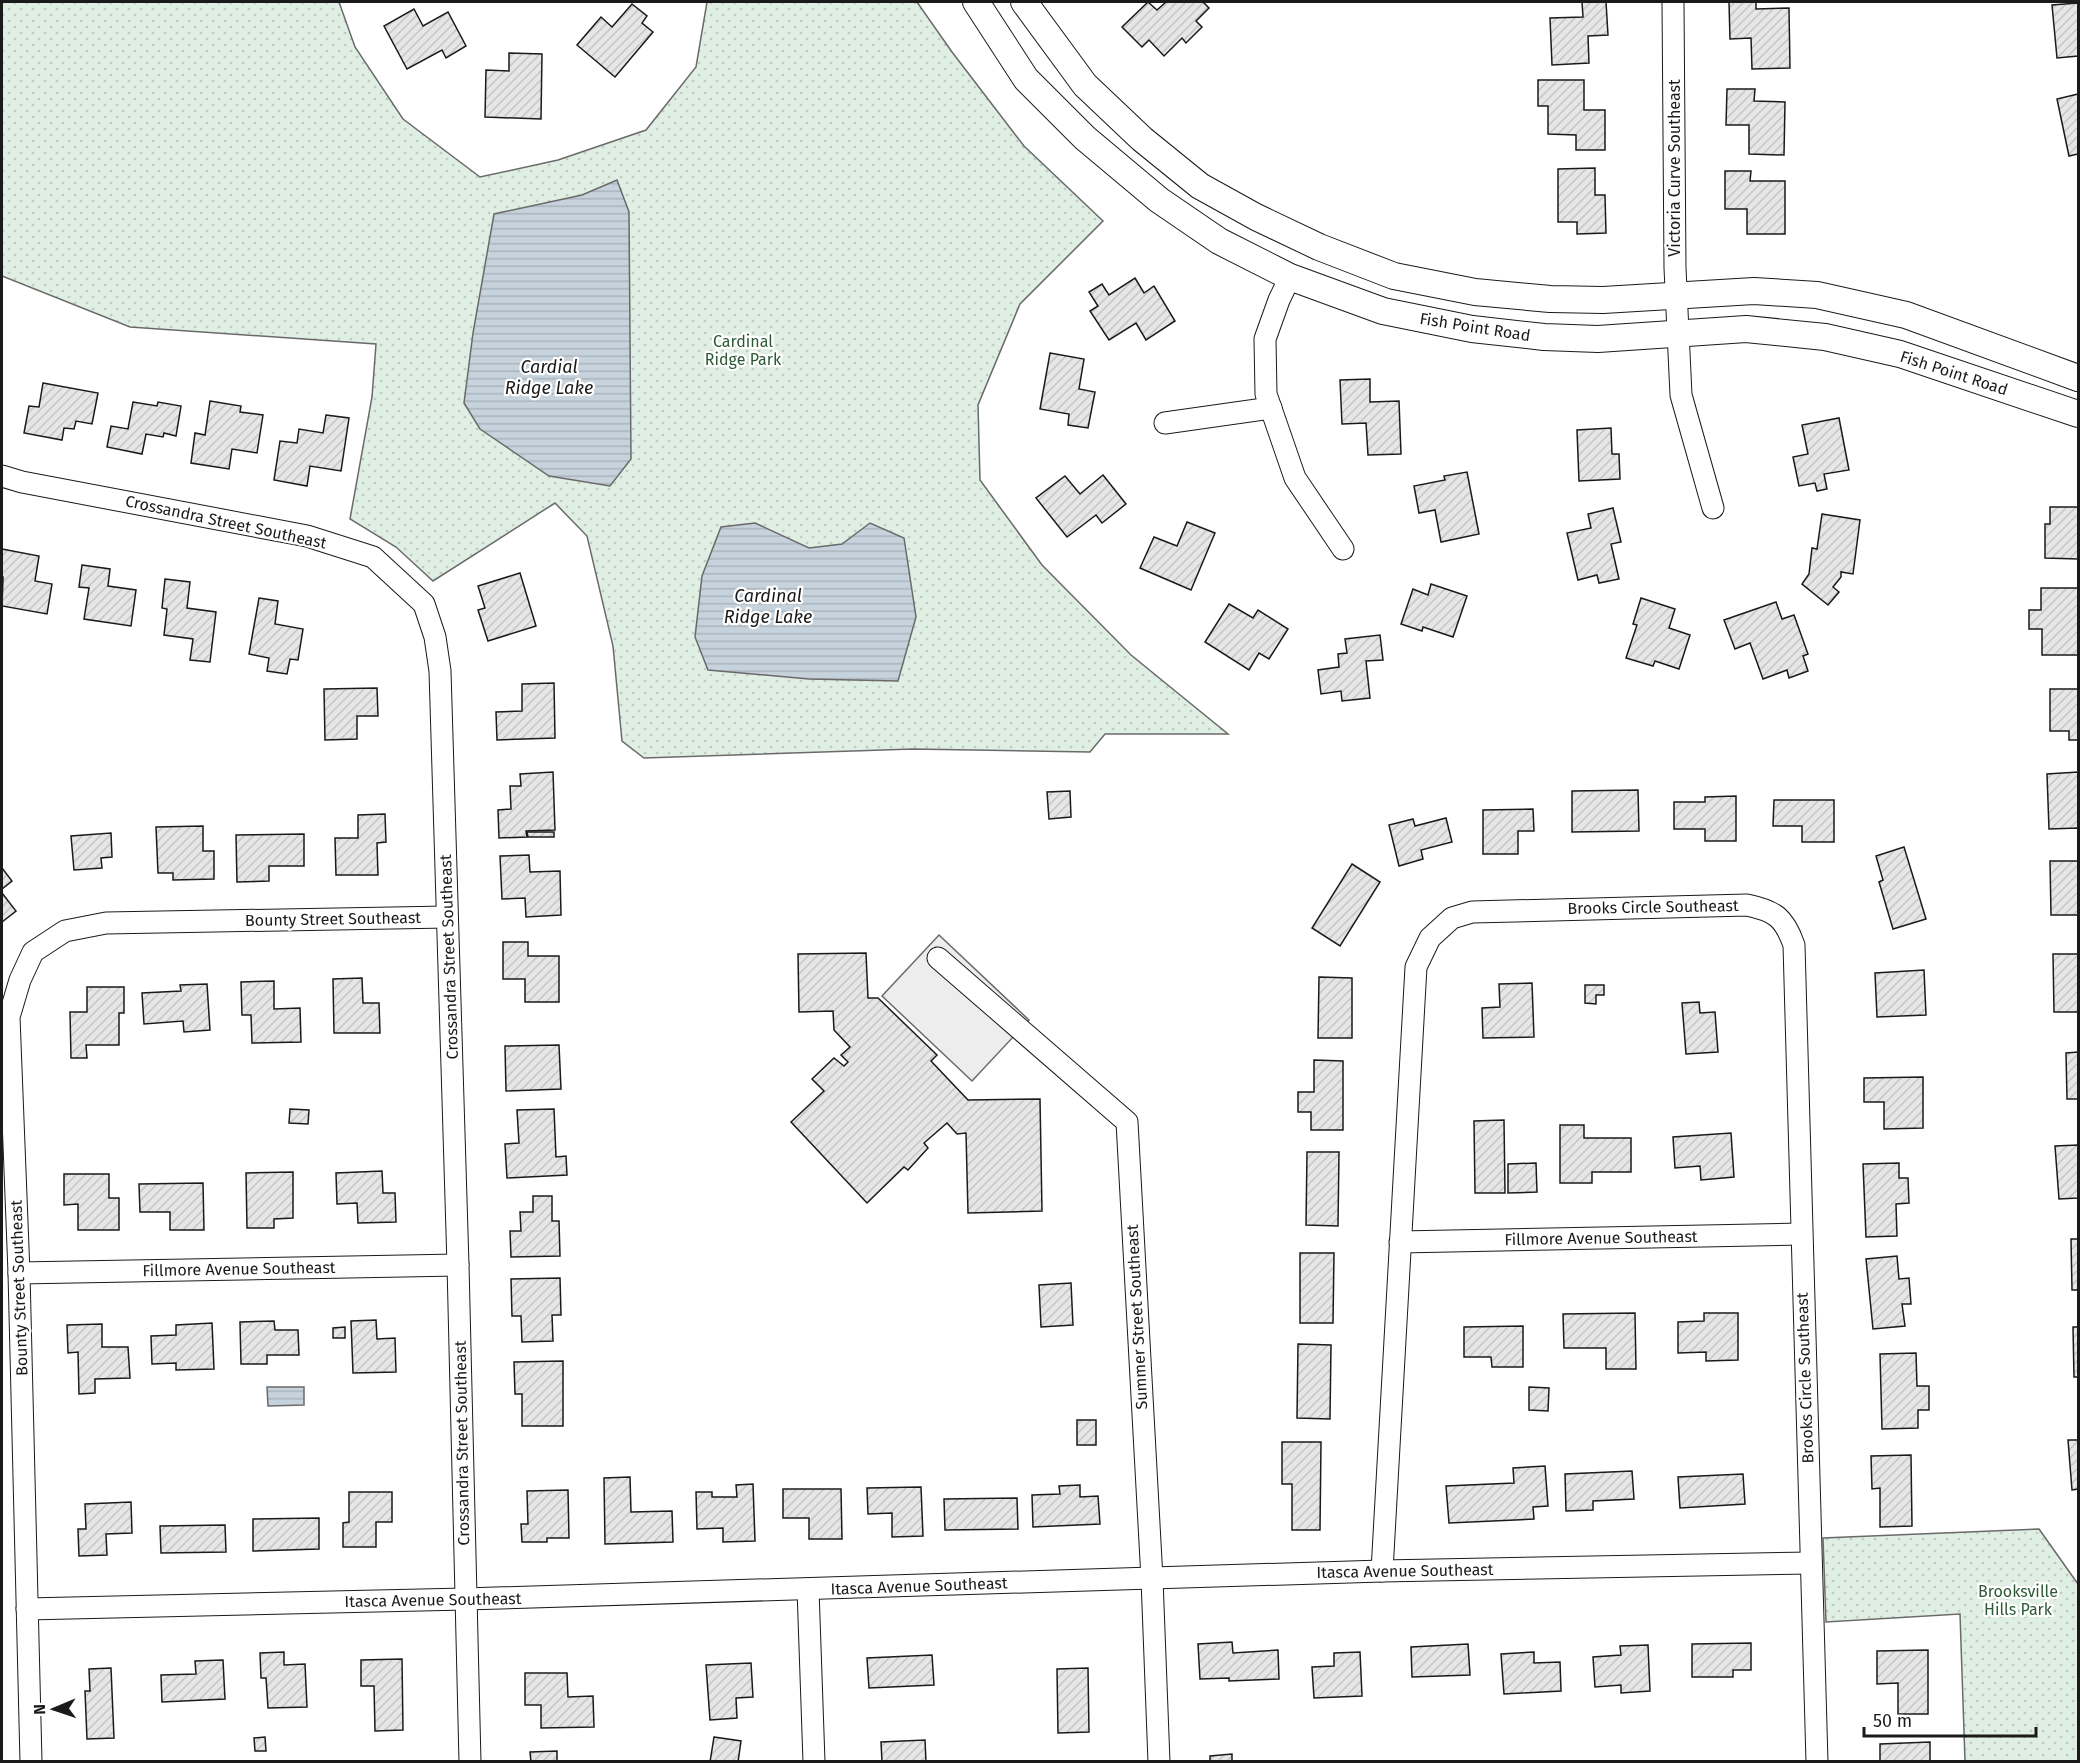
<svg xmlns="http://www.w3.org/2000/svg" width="2080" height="1763" font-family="'Fira Sans',sans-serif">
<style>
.park{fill:url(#park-dots);stroke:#6a6a6a;stroke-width:1.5}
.parking{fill:#ededed;stroke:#6a6a6a;stroke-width:1.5}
.water{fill:url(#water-rules);stroke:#6a6a6a;stroke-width:1.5}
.building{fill:url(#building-hatch);stroke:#1a1a1a;stroke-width:1.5}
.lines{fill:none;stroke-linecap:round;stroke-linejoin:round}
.minor-casing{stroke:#1a1a1a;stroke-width:23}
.tertiary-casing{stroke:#1a1a1a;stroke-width:28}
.minor{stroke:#fff;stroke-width:21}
.tertiary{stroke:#fff;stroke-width:26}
.labels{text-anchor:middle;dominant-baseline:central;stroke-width:4.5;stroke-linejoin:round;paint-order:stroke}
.street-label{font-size:16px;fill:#1a1a1a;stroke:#fff}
.park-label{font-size:16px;fill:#2b5a34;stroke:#fff}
.water-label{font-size:18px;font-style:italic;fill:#1a1a1a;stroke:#fff}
</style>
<defs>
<pattern id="park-dots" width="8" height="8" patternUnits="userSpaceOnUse" patternTransform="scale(1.5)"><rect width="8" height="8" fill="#e0efe3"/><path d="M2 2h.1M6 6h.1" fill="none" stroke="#c0ccc2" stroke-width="1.8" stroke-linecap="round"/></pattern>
<pattern id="water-rules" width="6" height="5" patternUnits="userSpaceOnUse" patternTransform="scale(1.5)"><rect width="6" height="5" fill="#c6d2dc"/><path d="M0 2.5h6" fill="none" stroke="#aab4bc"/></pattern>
<pattern id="building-hatch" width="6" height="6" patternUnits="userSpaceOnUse" patternTransform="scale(1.5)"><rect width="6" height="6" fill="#e6e6e6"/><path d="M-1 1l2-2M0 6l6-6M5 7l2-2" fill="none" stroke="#c5c5c5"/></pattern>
</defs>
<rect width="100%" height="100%" fill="#fff"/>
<g class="park">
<path d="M2 2H339L355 47 403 119 480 177 558 160 646 130 696 67 707 2H917L952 52 1024 146 1103 221 1020 304 978 405 980 480 1042 565 1131 655 1228 734H1105L1090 752 913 749 644 758 622 741 613 646 587 536 555 503 433 581 396 547 350 519 372 397 376 344 130 327 2 276Z"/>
<path d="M2039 1529 2078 1584V1761H1965L1960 1614 1826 1622 1823 1538Z"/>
</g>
<path class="parking" d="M939 935 1029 1020 972 1081 882 996Z"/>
<g class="water">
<path d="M617 180 629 212 631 459 610 486 549 476 480 429 464 403 473 333 494 214 582 195Z"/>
<path d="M755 523 809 548 842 544 870 523 904 538 916 617 898 681 809 679 708 670 695 637 702 576 721 527Z"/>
<path d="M267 1387H304V1405L268 1406Z"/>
</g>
<g class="building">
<path d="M1148 2 1157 10 1166 2H1203L1209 8 1196 21 1202 27 1186 43 1182 38 1164 56 1149 40 1142 47 1122 27Z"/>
<path d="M1582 2H1606L1608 35 1588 36 1589 63 1552 65 1550 18 1583 17Z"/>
<path d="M1729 2H1756V9L1789 8 1790 68 1752 69 1751 38 1730 39Z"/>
<path d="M2078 3V56L2057 58 2052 5Z"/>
<path d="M632 4 647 16 642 23 653 32 615 77 577 45 601 17 612 27Z"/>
<path d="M414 9 423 26 448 12 466 46 446 58 442 50 407 69 384 26Z"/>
<path d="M509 53 542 54 541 119 485 117 486 70 509 71Z"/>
<path d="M1538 80H1584V110H1605V150H1576V135L1548 134V106H1538Z"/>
<path d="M1727 89H1755L1754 101 1785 102 1784 155 1749 154V125H1726Z"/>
<path d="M2078 94V154L2069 156 2057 99Z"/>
<path d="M1595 168V195H1605L1606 233 1577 234V222H1558V169Z"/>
<path d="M1725 171H1751L1750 181H1785V234H1747V209H1725Z"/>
<path d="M1135 278 1144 293 1154 286 1175 321 1146 340 1136 323 1109 340 1090 311 1098 306 1089 292 1102 284 1109 295Z"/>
<path d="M1050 353 1084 359 1079 389 1095 392 1088 428 1068 425 1069 414 1040 409Z"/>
<path d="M1370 379V402L1399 401 1401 454 1368 455 1366 423 1342 424 1340 380Z"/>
<path d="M43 383 98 393 92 424 76 421 74 429 64 428 62 440 24 433 29 406 39 407Z"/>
<path d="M210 401 241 406 240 412 263 415 257 453 232 449 229 469 191 463 195 433 205 435Z"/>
<path d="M133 402 157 406 158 402 181 406 176 436 164 433 163 437 146 434 142 454 107 447 111 426 128 429Z"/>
<path d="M326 415 349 418 341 471 310 466 307 486 274 480 280 441 297 443 299 429 323 433Z"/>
<path d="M1839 418 1849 470 1824 474 1827 489 1817 491 1815 483 1799 486 1793 457 1808 454 1802 425Z"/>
<path d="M1611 428 1612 454H1619L1620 479 1579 481 1577 430Z"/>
<path d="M1467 472 1479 534 1441 542 1435 510 1419 513 1414 486 1445 480 1444 476Z"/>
<path d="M1103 475 1126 504 1102 523 1096 515 1067 537 1036 498 1065 476 1080 494Z"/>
<path d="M2050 507H2078V559L2045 558V524H2050Z"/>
<path d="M1613 508 1621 542 1611 544 1619 579 1599 583 1597 575 1578 580 1567 533 1591 528 1588 514Z"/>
<path d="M1822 514 1860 520 1853 574 1841 572V577L1833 587 1839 592 1828 605 1802 584 1809 574 1812 548 1817 549Z"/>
<path d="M1187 522 1215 533 1191 590 1140 568 1154 537 1177 546Z"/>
<path d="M2 549 39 556 35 581 52 584 47 614 2 606 3 577 2 576Z"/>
<path d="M82 565 110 569 108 586 136 590 131 626 84 619 89 588 79 587Z"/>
<path d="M520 573 536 626 488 641 478 610 485 608 478 586Z"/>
<path d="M165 579 190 582 187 608 216 612 210 662 190 660 193 639 164 635 167 609 162 608Z"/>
<path d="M1431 584 1467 596 1453 637 1423 627 1422 631 1401 624 1413 589 1428 595Z"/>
<path d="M2041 588H2078V655H2042V629H2029V610H2041Z"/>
<path d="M259 598 278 601 275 624 303 629 298 660 290 659 287 674 267 671 269 658 249 654Z"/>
<path d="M1641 598 1675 609 1669 628 1690 635 1679 669 1655 661 1653 666 1626 658 1637 625 1633 624Z"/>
<path d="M1776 602 1782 619 1794 615 1808 654 1803 656 1808 671 1789 678 1787 670 1763 679 1750 643 1735 649 1724 620Z"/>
<path d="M1229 604 1253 618 1258 610 1288 629 1269 659 1259 653 1249 670 1205 642Z"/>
<path d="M1380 635 1383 660 1366 661 1370 698 1342 701 1341 691 1321 694 1318 670 1339 667 1338 654 1347 653 1345 639Z"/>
<path d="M554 683 555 738 497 740 496 712 522 711V684Z"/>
<path d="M377 688 378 716H357V739L325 740 324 689Z"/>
<path d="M2050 689H2078V740H2069V731H2050Z"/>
<path d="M553 772 555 830 526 831 527 837 499 838 498 810 511 809 510 786H521L520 774Z"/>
<path d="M2078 772V833V828L2049 829 2047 774Z"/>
<path d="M1638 790 1639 831 1572 832V791Z"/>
<path d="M1070 791 1071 817 1049 819 1047 792Z"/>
<path d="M1736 796V841H1705V829H1674V802H1705V797Z"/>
<path d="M1774 800H1834V842H1802V826H1773Z"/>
<path d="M1533 809 1534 831H1518V854H1483V810Z"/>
<path d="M385 814 386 842 377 843 378 875H336L335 838H358V815Z"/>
<path d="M1446 818 1452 842 1421 850 1423 859 1399 866 1389 825 1413 819 1415 826Z"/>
<path d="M203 826V851H214V879L173 880V873H158L156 827Z"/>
<path d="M527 832H554V837H528Z"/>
<path d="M111 833 112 857 101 858 102 868 74 870 71 836Z"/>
<path d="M304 834V866H269V881L237 882 236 835Z"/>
<path d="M1904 847 1926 919 1893 929 1879 882 1883 880 1876 856Z"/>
<path d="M529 855 530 872 560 871 561 915 526 917 525 898 502 899 500 856Z"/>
<path d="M2050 861H2078V915H2051Z"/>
<path d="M1352 864 1380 882 1340 946 1312 928Z"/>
<path d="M2 868 12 881 2 889Z"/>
<path d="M2 893 16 911 2 922Z"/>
<path d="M503 942H528V956H559V1002H525V979H503Z"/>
<path d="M866 953 868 998H878L937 1055 931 1061 968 1100 1040 1099 1042 1211 968 1213 966 1133 957 1134 947 1123 924 1143 928 1148 908 1170 904 1167 867 1203 791 1122 824 1091 812 1079 834 1058 844 1066 848 1062 841 1055 850 1047 834 1030 833 1011 799 1012 798 954Z"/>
<path d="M2053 954H2078V1012H2054Z"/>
<path d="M1924 970 1926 1015 1877 1017 1875 973Z"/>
<path d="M1319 977 1352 978V1038H1318Z"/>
<path d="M362 978 363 1003H379L380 1033H334L333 979Z"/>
<path d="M274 981V1009L300 1008 301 1042 252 1043 251 1015H242L241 982Z"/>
<path d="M1532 983 1534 1037 1483 1038 1482 1008 1500 1007 1499 984Z"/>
<path d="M207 984 210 1030 184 1032 183 1021 144 1024 142 993 181 991 180 985Z"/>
<path d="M1585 985H1604V995H1596V1004L1585 1003Z"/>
<path d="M87 987H124V1013H119V1045H86L87 1058H71L70 1012H87Z"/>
<path d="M1699 1002 1700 1013 1715 1012 1718 1052 1686 1054 1682 1003Z"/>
<path d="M559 1045 561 1089 506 1091 505 1046Z"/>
<path d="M2078 1052V1099H2067L2066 1053Z"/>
<path d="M1314 1060 1343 1061V1130H1311V1112H1298V1092H1314Z"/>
<path d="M1923 1077V1128L1884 1129V1102H1864V1078Z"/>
<path d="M290 1109 309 1110 308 1124 289 1123Z"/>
<path d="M554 1109 556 1157 566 1156 567 1175 507 1178 505 1144 519 1143 517 1110Z"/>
<path d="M1504 1120 1505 1193H1475L1474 1121Z"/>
<path d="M1560 1125H1584V1138H1631V1172H1592V1183H1560Z"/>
<path d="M1731 1133 1734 1177 1701 1180 1700 1166 1675 1168 1673 1137Z"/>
<path d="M2078 1145V1198L2059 1199 2055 1146Z"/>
<path d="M1307 1152H1339L1338 1226 1306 1225Z"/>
<path d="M1536 1163 1537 1192 1508 1193V1164Z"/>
<path d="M1899 1163V1178H1908L1909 1203 1896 1204 1897 1236 1866 1237 1863 1164Z"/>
<path d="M382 1171 383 1193H395L396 1222 358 1223 357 1203 337 1204 336 1173Z"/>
<path d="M293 1172V1218L274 1219V1228H247L246 1173Z"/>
<path d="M64 1174H109V1198H119V1230H78V1204L64 1205Z"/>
<path d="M203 1183 204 1230H170V1212H140L139 1184Z"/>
<path d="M533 1196H552V1221H559L560 1256 511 1257 510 1231H521L520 1212H533Z"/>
<path d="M2071 1239H2078V1290H2072Z"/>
<path d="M1300 1253H1334L1333 1323H1300Z"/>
<path d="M1897 1256 1899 1279 1909 1278 1911 1304H1902L1905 1326 1873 1329 1866 1259Z"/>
<path d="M560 1278 561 1315H552L553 1341 522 1342 521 1316H512L511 1279Z"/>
<path d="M1071 1283 1073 1325 1041 1327 1039 1285Z"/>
<path d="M1635 1313 1636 1369H1606V1348H1564L1563 1314Z"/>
<path d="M1704 1313H1738V1360L1706 1361V1352L1678 1353V1322L1704 1321Z"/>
<path d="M376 1320 377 1339 395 1338 396 1372 353 1373 351 1321Z"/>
<path d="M274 1321 275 1330H298L299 1355H267V1364H241L240 1322Z"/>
<path d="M212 1323 214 1369 176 1370V1363L152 1364 151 1336 176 1335V1325Z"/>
<path d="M102 1324V1347H128L130 1378 95 1379V1393L79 1394 78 1352 68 1353 67 1325Z"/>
<path d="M1523 1326V1367H1492L1491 1357H1464V1327Z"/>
<path d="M345 1327V1338H333V1328Z"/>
<path d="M2073 1327H2078V1377H2074Z"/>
<path d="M1298 1344 1331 1345 1330 1419 1297 1418Z"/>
<path d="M1916 1353 1917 1386H1929V1410H1918V1428L1882 1429 1880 1354Z"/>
<path d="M563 1361V1426H522V1394H515L514 1362Z"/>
<path d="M1529 1387 1549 1388 1548 1411 1529 1410Z"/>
<rect x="1077" y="1420" width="19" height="25"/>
<path d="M2068 1440H2078V1489L2072 1490Z"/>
<path d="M1282 1442H1321L1320 1530H1292V1484H1282Z"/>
<path d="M1911 1455 1912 1526 1880 1527V1488L1872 1489 1871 1456Z"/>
<path d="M1545 1466 1548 1506 1533 1507 1534 1519 1449 1523 1446 1486 1514 1483 1513 1468Z"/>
<path d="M1632 1471 1634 1499 1593 1501V1510L1566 1511 1565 1474Z"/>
<path d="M1743 1474 1745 1504 1680 1508 1678 1477Z"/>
<path d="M630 1477 631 1512 672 1511 673 1542 605 1544 604 1478Z"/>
<path d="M753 1484 755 1541 723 1542V1528L697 1529 696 1492H712V1497H737L736 1485Z"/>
<path d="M1080 1485V1497L1098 1496 1100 1524 1033 1527 1032 1495 1060 1494 1059 1486Z"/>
<path d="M921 1487 923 1536 892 1537V1513L868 1514 867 1488Z"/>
<path d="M783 1489H841L842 1539H809V1518H783Z"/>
<path d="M568 1490 569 1538H547V1542H522L521 1524H528L527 1491Z"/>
<path d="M349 1492H392V1522H376V1547H343V1523L349 1522Z"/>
<path d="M1017 1498 1018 1529 945 1530 944 1499Z"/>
<path d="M131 1502 132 1533 106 1534 107 1555 79 1556 78 1529H86L85 1504Z"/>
<path d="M319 1518V1549L253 1551V1519Z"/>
<path d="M225 1525 226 1552 161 1553 160 1526Z"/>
<path d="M1232 1642 1233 1653 1278 1650 1279 1679 1229 1681V1678L1200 1679 1198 1644Z"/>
<path d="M1751 1643V1670H1733V1677H1692V1644Z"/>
<path d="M1468 1644 1470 1675 1412 1677 1411 1647Z"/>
<path d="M1648 1645 1650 1691 1621 1693V1685L1595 1687 1593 1657 1621 1655 1620 1646Z"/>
<path d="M1928 1650V1714H1898V1683L1877 1684V1651Z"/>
<path d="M284 1652V1665L305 1664 307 1707 268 1708 266 1678H261L260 1653Z"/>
<path d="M1360 1652 1362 1696 1314 1698 1312 1667 1334 1666V1653Z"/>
<path d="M1534 1652V1663L1560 1662 1561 1691 1504 1694 1501 1654Z"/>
<path d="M932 1655 934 1685 869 1688 867 1658Z"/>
<path d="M402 1659 403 1730 375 1731 374 1686H361V1660Z"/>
<path d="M223 1660 225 1699 162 1702 161 1675 196 1674 195 1661Z"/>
<path d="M751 1663 753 1697 736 1698 737 1718 710 1720 706 1665Z"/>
<path d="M111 1668 114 1738 87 1739 85 1691H90L89 1669Z"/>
<path d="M1088 1668 1089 1732 1058 1733 1057 1669Z"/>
<path d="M525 1673H567L568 1697 593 1696 594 1727 541 1728V1705H525Z"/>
<path d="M265 1737 266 1751H255L254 1738Z"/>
<path d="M714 1737 741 1741 738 1762H710Z"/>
<path d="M925 1740 926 1762H882L881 1742Z"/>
<path d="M1930 1742V1762H1880V1744Z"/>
<path d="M557 1751V1762H531L530 1752Z"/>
<path d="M1232 1754V1762H1210V1756Z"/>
</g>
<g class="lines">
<g class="minor-casing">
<g id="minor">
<path d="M1673 2 1675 268 1681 395 1713 508"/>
<path d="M1290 277 1279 300 1265 339 1266 394 1295 478 1343 549"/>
<path d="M1165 423 1271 408"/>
<path d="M2 476 22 482 307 536 373 557 424 604 435 637 440 671 458 1265 470 1762"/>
<path d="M938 958 1127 1122 1152 1579 1159 1762"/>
<path d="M1400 1242 1801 1234"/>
<path d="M19 1273 458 1265"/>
<path d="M1382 1571 1416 967 1430 938 1452 918 1472 912 1747 905C1775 911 1784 917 1794 945L1817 1762"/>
<path d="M808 1589 814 1762"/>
<path d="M27 1609 465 1599 1382 1571 1811 1563"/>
<path d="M31 1762 19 1273 9 1017 20 980 33 952 65 931 106 923 447 917"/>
</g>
</g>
<g class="tertiary-casing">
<g id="tertiary">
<path d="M976 2 1026 79 1085 138 1159 200 1219 241 1290 277 1383 311 1472 329 1544 337 1598 339 1746 329 1825 337 1900 354 2078 414"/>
<path d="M1024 2 1085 85 1142 139 1200 186 1256 217 1319 247 1394 276 1475 292 1550 299 1603 300 1754 291 1817 295 1906 315 2078 378"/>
</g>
</g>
<use href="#minor" class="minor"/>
<use href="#tertiary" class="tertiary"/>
</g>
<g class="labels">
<g class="street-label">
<text transform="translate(1674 168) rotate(-90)">Victoria Curve Southeast</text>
<text transform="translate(1475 327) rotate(9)">Fish Point Road</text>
<text transform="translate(1954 373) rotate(18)">Fish Point Road</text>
<text transform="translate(226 522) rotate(12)">Crossandra Street Southeast</text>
<text transform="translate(1653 907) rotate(-1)">Brooks Circle Southeast</text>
<text transform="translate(333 919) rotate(-1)">Bounty Street Southeast</text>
<text transform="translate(449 957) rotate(-92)">Crossandra Street Southeast</text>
<text transform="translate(1601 1238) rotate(-1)">Fillmore Avenue Southeast</text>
<text transform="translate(239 1269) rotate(-1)">Fillmore Avenue Southeast</text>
<text transform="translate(19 1288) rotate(-92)">Bounty Street Southeast</text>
<text transform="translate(1137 1317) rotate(-93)">Summer Street Southeast</text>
<text transform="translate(1805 1378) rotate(-92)">Brooks Circle Southeast</text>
<text transform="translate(462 1443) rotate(-91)">Crossandra Street Southeast</text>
<text transform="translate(1405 1571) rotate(-1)">Itasca Avenue Southeast</text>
<text transform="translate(919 1586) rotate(-2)">Itasca Avenue Southeast</text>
<text transform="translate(433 1600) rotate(-1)">Itasca Avenue Southeast</text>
</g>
<g class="park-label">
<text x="743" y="341">Cardinal<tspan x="743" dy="18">Ridge Park</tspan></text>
<text x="2018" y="1591">Brooksville<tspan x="2018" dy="18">Hills Park</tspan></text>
</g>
<g class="water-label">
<text x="549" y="367">Cardial<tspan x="549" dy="21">Ridge Lake</tspan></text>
<text x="768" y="596">Cardinal<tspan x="768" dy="21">Ridge Lake</tspan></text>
</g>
</g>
<rect width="2080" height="1763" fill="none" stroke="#1a1a1a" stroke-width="6"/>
<g transform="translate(54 1709) rotate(268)" stroke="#ffffff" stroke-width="4.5" paint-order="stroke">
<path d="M0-4.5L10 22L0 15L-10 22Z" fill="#1a1a1a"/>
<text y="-9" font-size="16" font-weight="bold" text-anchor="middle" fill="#1a1a1a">N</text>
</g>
<path d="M1864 1727v9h172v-9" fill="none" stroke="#1a1a1a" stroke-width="3"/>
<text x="1873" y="1727" font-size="18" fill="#1a1a1a" stroke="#ffffff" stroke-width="4.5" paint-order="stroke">50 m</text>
</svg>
